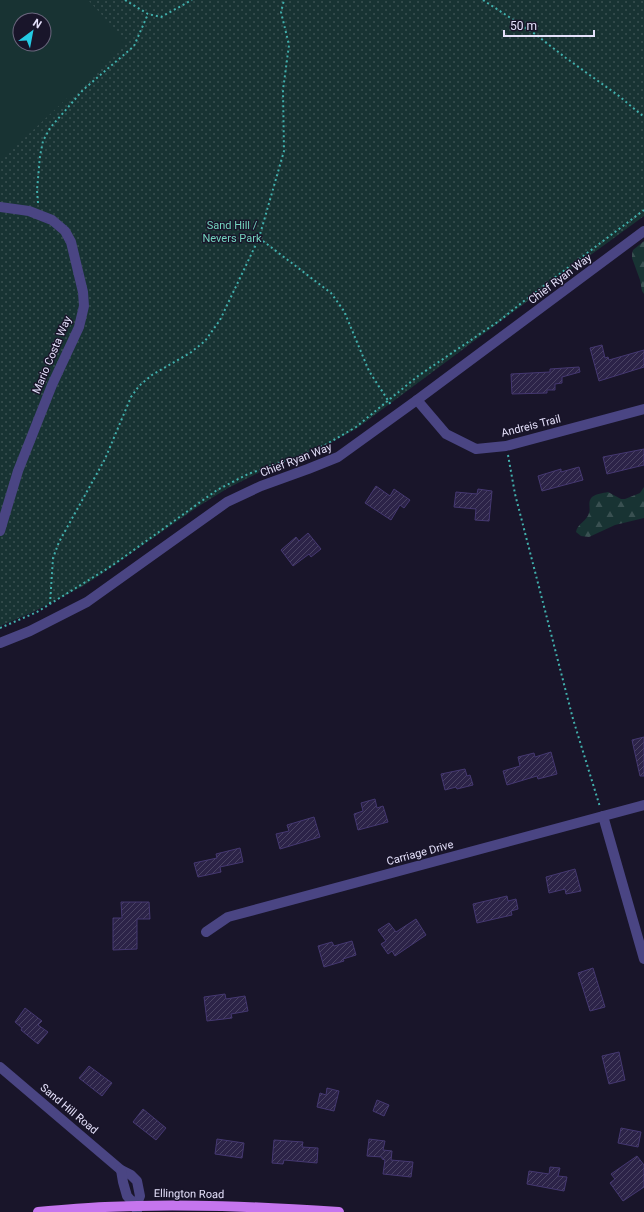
<svg xmlns="http://www.w3.org/2000/svg" width="644" height="1212" font-family="Roboto,sans-serif">
<style>
.forest{fill:url(#forest-firs)}
.park{fill:url(#park-dots);fill-rule:evenodd}
.pitch{fill:#183333;fill-rule:evenodd}
.building{fill:url(#building-hatch);stroke:#453871}
.lines{fill:none;stroke-linecap:round;stroke-linejoin:round}
.path{stroke:#41b0ad;stroke-width:2;stroke-dasharray:2 3;stroke-linecap:butt}
.minor{stroke:#4a4583;stroke-width:10}
.major{stroke:#c575ee;stroke-width:10}
.labels{text-anchor:middle;dominant-baseline:central;stroke-width:3;stroke-linejoin:round;paint-order:stroke}
.park-label{font-size:11px;fill:#74d4bf;stroke:#19152a}
.street-label{font-size:11px;fill:#e5e1fb;stroke:#19152a}
</style>
<defs>
<pattern id="forest-firs" width="22" height="20" patternUnits="userSpaceOnUse"><rect width="22" height="20" fill="#183333"/><path d="M5 1l3.5 6h-7zM16 11l3.5 6h-7z" fill="#395051"/></pattern>
<pattern id="park-dots" width="8" height="8" patternUnits="userSpaceOnUse"><rect width="8" height="8" fill="#183333"/><path d="M2 2h.1M6 6h.1" fill="none" stroke="#395051" stroke-width="1.8" stroke-linecap="round"/></pattern>
<pattern id="building-hatch" width="6" height="6" patternUnits="userSpaceOnUse"><rect width="6" height="6" fill="#2c2348"/><path d="M-1 1l2-2M0 6l6-6M5 7l2-2" fill="none" stroke="#4a4363"/></pattern>
</defs>
<rect width="100%" height="100%" fill="#19152a"/>
<g class="forest">
<path d="M644 241V294L642 291 640 280 632 258V254L633 250Z"/>
<path d="M644 487V518L615 525 589 537 581 536 576 532C577 524 587 521 589 513 591 508 587 502 592 497 596 494 603 493 608 492L621 499H625L640 493Z"/>
</g>
<path class="park" d="M0 0H644V216L540 292 356 429 324 446 270 467 228 488 199 506 100 575 83 586 33 612 0 626ZM20 20H44V44H20Z"/>
<path class="pitch" d="M0 0H88L127 42 0 161ZM20 20H44V44H20Z"/>
<g class="building">
<path d="M602 345 605 358 608 357 609 360 644 350V367L599 381 590 348Z"/>
<path d="M579 367 580 372 562 377V383L555 384V390H547V393L512 394 511 374 550 372V369Z"/>
<path d="M644 449V465L607 474 603 457Z"/>
<path d="M579 467 583 480 542 491 538 476 561 469V472Z"/>
<path d="M376 486 390 496 394 489 410 500 404 508 400 505 391 520 365 503Z"/>
<path d="M478 489 492 491 489 521 475 520 476 509 454 507 456 492 477 494Z"/>
<path d="M308 533 321 549 311 557 309 554 293 566 281 550 296 537 299 541Z"/>
<path d="M644 737V776H640L632 740Z"/>
<path d="M551 752 557 774 538 779 537 776 507 785 503 771 520 766 518 757 534 753 535 757Z"/>
<path d="M465 769 467 776 470 775 473 785 457 789 456 787 445 790 441 774Z"/>
<path d="M375 799 377 808 383 806 388 822 358 830 354 814 363 811 361 803Z"/>
<path d="M314 817 320 837 280 849 276 834 289 831 287 825Z"/>
<path d="M240 848 243 862 220 867 221 872 198 877 194 863 217 858 216 854Z"/>
<path d="M575 869 581 891 566 894 565 889 549 893 546 877Z"/>
<path d="M507 896 508 901 516 899 518 909 511 911 512 915 477 923 473 904Z"/>
<path d="M121 902H149L150 919H137V949L113 950V918H122Z"/>
<path d="M416 919 426 935 395 956 392 951 388 954 381 944 386 941 378 930 389 923 396 932Z"/>
<path d="M352 941 356 955 343 959 344 961 324 967 318 946 332 942 334 946Z"/>
<path d="M593 968 605 1007 590 1011 578 973Z"/>
<path d="M225 994 226 999 245 996 248 1011 231 1014 232 1018 207 1021 204 997Z"/>
<path d="M25 1008 42 1021 38 1025 48 1032 38 1044 21 1030 22 1028 15 1022Z"/>
<path d="M619 1052 625 1080 609 1084 602 1056Z"/>
<path d="M89 1066 112 1083 102 1096 79 1078Z"/>
<path d="M327 1088 339 1091 334 1111 317 1107 320 1093 326 1095Z"/>
<path d="M377 1100 389 1105 384 1116 373 1111Z"/>
<path d="M143 1109 166 1128 156 1140 133 1122Z"/>
<path d="M621 1128 641 1132 638 1147 618 1143Z"/>
<path d="M217 1139 244 1143 242 1158 215 1154Z"/>
<path d="M369 1139 385 1141 383 1150 392 1151 391 1160 413 1162 411 1177 383 1174 385 1160 382 1159V1157L367 1156Z"/>
<path d="M274 1140 303 1142 302 1147 318 1148 317 1163 284 1160 283 1164 272 1163Z"/>
<path d="M637 1156 644 1165V1187L623 1201 610 1183 615 1179 611 1174Z"/>
<path d="M550 1167 560 1168 558 1176 567 1177 564 1191 527 1184 529 1171 549 1174Z"/>
</g>
<g class="lines">
<g class="path">
<path d="M125 0 148 14 161 17 192 0"/>
<path d="M483 0 535 34 566 58 619 96 644 117"/>
<path d="M38 203 37 190 40 156 43 141 50 128 83 90 134 46 148 14"/>
<path d="M259 238 331 293 344 311 369 371 391 405"/>
<path d="M508 455 515 494 573 719 600 807"/>
<path d="M50 604 53 558 59 542 105 459 131 397 139 386 152 375 190 353 205 341 220 320 259 238 284 151 283 90 289 45 281 12 284 0"/>
<path d="M0 628 37 612 113 565 217 490 248 474 300 456 325 445 356 427 418 376 499 321 524 301 644 210"/>
</g>
<g class="minor">
<path d="M0 207 29 211 52 220 65 231 71 242 83 292 84 306 79 327 52 385 18 471 0 531"/>
<path d="M417 400 446 434 476 449 506 446 644 409"/>
<path d="M0 643 30 631 87 602 227 502 261 486 308 469 338 457 417 400 644 231"/>
<path d="M603 816 644 959"/>
<path d="M206 932 228 917 644 805"/>
<path d="M0 1067 121 1170 131 1175 137 1181 140 1196 136 1206 137 1212"/>
<path d="M121 1170 123 1182 127 1196 136 1206"/>
</g>
<path class="major" d="M38 1212C60 1210 82 1208 105 1207 183 1203 261 1207 339 1212"/>
</g>
<g class="labels">
<g class="park-label">
<text x="232" y="225">Sand Hill /<tspan x="232" dy="13">Nevers Park</tspan></text>
</g>
<g class="street-label">
<text transform="translate(560 279) rotate(-37)">Chief Ryan Way</text>
<text transform="translate(52 355) rotate(-67)">Mario Costa Way</text>
<text transform="translate(531 426) rotate(-14)">Andreis Trail</text>
<text transform="translate(296 460) rotate(-21)">Chief Ryan Way</text>
<text transform="translate(420 853) rotate(-15)">Carriage Drive</text>
<text transform="translate(69 1109) rotate(40)">Sand Hill Road</text>
<text transform="translate(189 1194) rotate(1)">Ellington Road</text>
</g>
</g>
<g transform="translate(32 32) rotate(32)"><circle r="19" fill="#19152a" stroke="#6b677e"/>
<path d="M0-3L7 15L0 10L-7 15Z" fill="#24cae4"/>
<text y="-6" font-size="11" font-weight="bold" text-anchor="middle" fill="#e5e1fb">N</text>
</g>
<path d="M504 30v6h90v-6" fill="none" stroke="#e5e1fb" stroke-width="2"/>
<text x="510" y="30" font-size="12" fill="#e5e1fb" stroke="#19152a" stroke-width="3" paint-order="stroke">50 m</text>
</svg>
